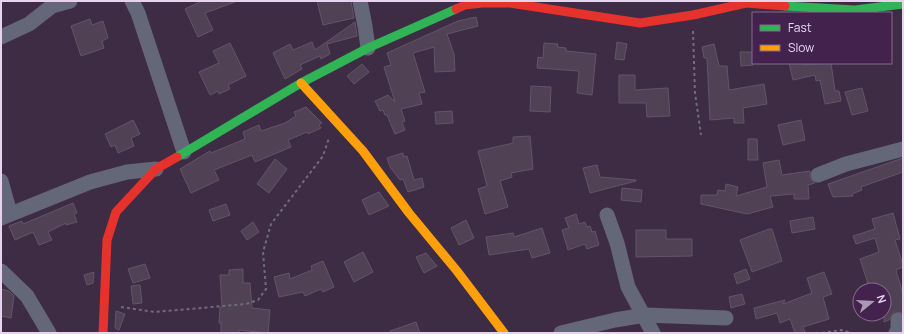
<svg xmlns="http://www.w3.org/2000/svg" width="904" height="334" font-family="Manrope,sans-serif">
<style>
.building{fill:#504155;stroke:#635468}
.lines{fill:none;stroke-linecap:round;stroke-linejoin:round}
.path{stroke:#6f6c7b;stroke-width:2;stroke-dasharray:3 3;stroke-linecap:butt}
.street{stroke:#646777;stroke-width:15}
.fast{stroke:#30b455;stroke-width:9}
.slow{stroke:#ff9f0a;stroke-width:9}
.jam{stroke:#e5322d;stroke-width:9}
</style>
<rect width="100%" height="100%" fill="#3e2c44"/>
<g class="building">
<path d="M202 1 235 2 205 13 213 30 198 37 185 9Z"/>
<path d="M317 1H351L354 18 323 25Z"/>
<path d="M476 17 478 26 447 34 454 54 455 71 435 72 434 47 413 53 425 92 419 93 422 104 401 109 405 121 402 122 405 130 395 134 387 115H385L383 110 380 111 375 101 388 95 395 102 384 67 391 65 387 53 458 21Z"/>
<path d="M90 19 92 25 103 21 108 38 102 41 104 48 81 56 71 26Z"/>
<path d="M355 22 357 36 327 44 330 54 321 59 320 56 300 65 302 69 285 79 273 53 290 44 293 50 312 42 315 50Z"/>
<path d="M617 42 627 44 624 60 615 59Z"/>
<path d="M230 43 246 76 228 85 230 89 219 94 218 91 210 95 199 72 219 63 213 51Z"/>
<path d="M544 43 558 44 557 47 566 48V51L596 54 592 95 577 93 579 71 537 68 538 57 543 58Z"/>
<path d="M714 44 719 66H727L729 90 764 84 767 104 743 108 744 123H734V118L710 120 707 58H704L702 47Z"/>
<path d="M740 52H753V65L741 66Z"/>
<path d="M789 63H803V65L831 63 835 91H839L841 101 825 104 820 80 816 81 815 75 793 80Z"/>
<path d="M362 64 369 72 354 84 347 76Z"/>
<path d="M619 75H635V90L668 88 670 116 647 117 646 103H619Z"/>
<path d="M531 86 551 87 550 112 530 111Z"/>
<path d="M862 88 868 111 852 115 845 92Z"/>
<path d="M306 107 322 123 319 125 321 128 308 134 307 132 288 140 291 147 255 162 252 155 214 170 219 180 191 193 180 169 210 151 211 153 245 139 243 132 259 125 261 131 285 123 296 116 294 112Z"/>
<path d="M452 111 453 123 436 124 435 112Z"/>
<path d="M133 120 140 134 131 138 134 146 118 153 115 145 111 147 105 134Z"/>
<path d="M801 120 805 140 783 145 778 125Z"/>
<path d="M530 136 533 169 511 173 512 177 500 181 508 207 485 214 478 189 487 186 478 151 513 143V137Z"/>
<path d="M748 139H757L758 160H748Z"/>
<path d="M403 153 404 157 407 156 414 180 422 178 424 187 408 192 403 179 400 180 390 167 387 158Z"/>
<path d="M903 158V172L861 187 862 190 852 194 853 196 833 197 828 184Z"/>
<path d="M275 159 287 169 269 193 257 184Z"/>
<path d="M779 160 782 175 810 171V178L815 183 808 185 809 199H794V194L770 196 773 207 747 214 701 204V195H717L718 190 725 191 726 184 738 187 736 196 767 187 763 163Z"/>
<path d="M597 165 600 177 636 180V181L590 193 583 168Z"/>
<path d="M622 188 642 190 641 202 621 200Z"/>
<path d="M379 192 389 206 369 215 362 200Z"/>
<path d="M73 203 77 213 74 214 77 222 66 225V223L48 232 52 240 39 245 33 232 15 240 9 226 22 221 23 224Z"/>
<path d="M226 204 230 215 213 221 209 210Z"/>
<path d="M893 213 900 239 895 240 903 265V267L896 270 903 294V313L894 312 889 320 884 322V290H870L860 259 879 252 875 238 856 244 853 236 875 229 872 219Z"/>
<path d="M576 214 579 224 585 222 587 227 590 226 592 232 595 231 599 245 587 249 585 244 568 250 562 230 569 228 565 218Z"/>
<path d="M813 217 815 229 792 233 790 221Z"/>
<path d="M466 220 474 238 459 245 451 228Z"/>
<path d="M253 222 259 232 247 240 241 231Z"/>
<path d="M542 228 550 253 532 258 529 249 489 255 486 237 513 233 514 237Z"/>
<path d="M769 229H772L782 261 752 272 740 240Z"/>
<path d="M636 230H666V239H692V256L636 257Z"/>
<path d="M363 252 373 272 354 282 344 262Z"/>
<path d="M426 253 437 266 424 273 416 257Z"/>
<path d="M323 261 334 287 323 292 321 289 305 296 303 292 279 297 274 277 289 273 290 279 312 270 311 266Z"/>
<path d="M145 264 150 278 133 283 128 269Z"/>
<path d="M243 269V283H250L252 308 270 310 268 333 239 330V333H221V323H219L220 307H222L220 275H229V270Z"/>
<path d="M746 269 750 279 737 284 734 274Z"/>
<path d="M94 272 93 283 87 285 84 275Z"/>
<path d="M824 272 832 294 823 297 829 319 803 327 805 333H795L790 319 780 323 777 313 756 319 754 308 785 300 783 304 812 293 807 278Z"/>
<path d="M140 285 142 303 133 304 131 286Z"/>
<path d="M1 289 9 291 14 296 11 318 1 316Z"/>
<path d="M742 294 745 304 731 308 729 297Z"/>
<path d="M116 311 125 314 119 330 115 328Z"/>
<path d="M416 322 420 333H390V331Z"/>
</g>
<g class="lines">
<g class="path">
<path d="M693 31 695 93 701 135"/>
<path d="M121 307 155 312 246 304 258 300 266 289 263 252 271 224 323 156 329 138"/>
<path d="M822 333 841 330 852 333"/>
</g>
<g class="street">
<path d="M132 1 138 13 184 152"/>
<path d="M360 1 365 26 368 48"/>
<path d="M1 37 29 24 52 6 70 1"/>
<path d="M818 175 846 164 903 149"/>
<path d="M1 181 10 213"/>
<path d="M607 215 617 243 628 287 653 333"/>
<path d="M1 218 90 182 127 172 156 169"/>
<path d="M1 271 27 296 49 333"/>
<path d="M561 333 615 320 645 315 726 318"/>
<path d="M896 333 898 329V320"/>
</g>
<g class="fast">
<path d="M785 6 855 10 903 4"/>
<path d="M177 157 301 83 368 48 456 9"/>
</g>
<path class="slow" d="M301 83 363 151 409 213 457 271 504 333"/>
<g class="jam">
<path d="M456 9 465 5 482 3H510L640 23 693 15 746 3 785 6"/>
<path d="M103 333 107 240 116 212 156 169 177 157"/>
</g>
</g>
<rect width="904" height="334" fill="none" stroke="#e7d3ee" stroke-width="4"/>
<rect x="752" y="12" width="140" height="52" fill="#43224e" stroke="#85698e"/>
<rect x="760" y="25" width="20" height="6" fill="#30b455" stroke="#85698e"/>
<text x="788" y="32" font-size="12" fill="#e7d3ee">Fast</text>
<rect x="760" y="45" width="20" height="6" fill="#ff9f0a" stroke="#85698e"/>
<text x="788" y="52" font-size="12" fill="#e7d3ee">Slow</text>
<g transform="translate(872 302) rotate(72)"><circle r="19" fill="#43224e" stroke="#85698e"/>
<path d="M0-3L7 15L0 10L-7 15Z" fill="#ac99b2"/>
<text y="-6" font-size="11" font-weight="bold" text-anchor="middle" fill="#e7d3ee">N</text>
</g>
</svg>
